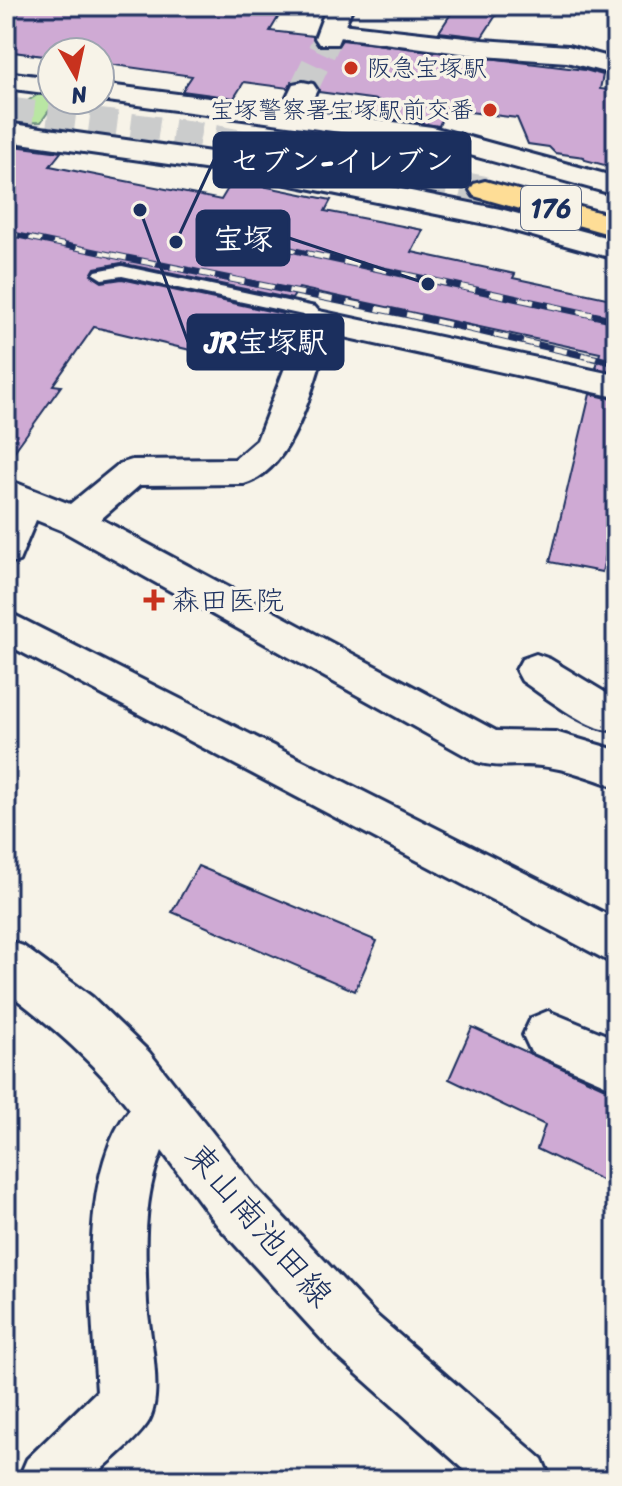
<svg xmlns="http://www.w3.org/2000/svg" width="622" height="1486" font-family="Sriracha,'Klee One',sans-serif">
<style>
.green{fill:#b9e6a3;stroke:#6a8a80;stroke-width:2}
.building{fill:#cfaad4;stroke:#1b2f5e;stroke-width:2}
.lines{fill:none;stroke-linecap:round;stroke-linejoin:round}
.secondary-tunnel{stroke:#cbcccc;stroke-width:28;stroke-dasharray:28 14;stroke-linecap:butt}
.trunk-tunnel{stroke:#cbcccc;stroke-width:28;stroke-dasharray:28 14;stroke-linecap:butt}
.service-casing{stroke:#1b2f5e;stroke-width:6}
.minor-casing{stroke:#1b2f5e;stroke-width:6}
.tertiary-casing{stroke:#1b2f5e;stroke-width:6}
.secondary-casing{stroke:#1b2f5e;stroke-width:6}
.trunk-casing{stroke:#1b2f5e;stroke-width:6}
.service{fill:#f7f3e8;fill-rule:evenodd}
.minor{fill:#f7f3e8;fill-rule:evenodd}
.tertiary{fill:#f7f3e8;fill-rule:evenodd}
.secondary{fill:#f7f3e8;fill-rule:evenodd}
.trunk{fill:#fedd96;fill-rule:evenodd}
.rail-far1-casing{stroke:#1b2f5e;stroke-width:6}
.rail-casing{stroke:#1b2f5e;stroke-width:7}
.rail-far1{stroke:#f7f3e8;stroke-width:4;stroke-dasharray:12;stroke-linecap:butt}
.rail{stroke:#f7f3e8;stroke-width:5;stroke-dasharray:15;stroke-linecap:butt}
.poi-dot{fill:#c8321e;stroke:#f7f3e8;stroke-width:3}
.labels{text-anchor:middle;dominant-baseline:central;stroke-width:7;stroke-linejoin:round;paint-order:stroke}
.far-poi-label{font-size:24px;fill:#1b2f5e;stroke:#f7f3e8;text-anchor:start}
.shield{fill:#f7f3e8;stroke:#5d6a87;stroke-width:2}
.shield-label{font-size:26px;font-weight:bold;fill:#1b2f5e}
.poi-label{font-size:28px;fill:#1b2f5e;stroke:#f7f3e8;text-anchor:start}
.near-street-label{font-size:34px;fill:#1b2f5e;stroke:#f7f3e8}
.leader{fill:none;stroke:#1b2f5e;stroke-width:3}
.callout-dot{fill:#1b2f5e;stroke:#f7f3e8;stroke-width:3}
.callout{fill:#1b2f5e;stroke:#1b2f5e;stroke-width:3}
.callout-label{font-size:30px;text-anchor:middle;font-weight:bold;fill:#fff}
</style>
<rect width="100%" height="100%" fill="#f7f3e8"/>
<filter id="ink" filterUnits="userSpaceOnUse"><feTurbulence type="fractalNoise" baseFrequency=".0125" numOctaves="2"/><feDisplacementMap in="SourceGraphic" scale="16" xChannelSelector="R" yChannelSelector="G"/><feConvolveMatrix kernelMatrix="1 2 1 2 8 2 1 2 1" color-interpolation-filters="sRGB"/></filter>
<g filter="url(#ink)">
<path class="green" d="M37 95H52L55 102 41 122 18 123 16 120 20 106Z"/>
<g class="building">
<path d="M6 6H285L270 31 313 36 319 47H337L342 40 585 70 603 75 600 89 616 91V168L585 160 584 157 555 153 549 147 528 144 517 118 446 109 439 126 370 116 378 100 319 92 316 82 304 79 292 81 288 88 244 82 234 98 182 91 192 76 100 63V52H52V57L6 51Z"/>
<path d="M456 6H502L482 37 439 32Z"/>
<path d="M6 145 61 152 50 166 221 200 233 180 331 200 325 211 423 230 412 252 515 274 513 278 616 300V372L596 368 600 353 299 288 292 299 121 263 95 268 91 275 102 282 122 279 283 314 253 365 94 327 53 385 61 386 6 463Z"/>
<path d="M590 394 616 400V539L608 547 602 572 550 562Z"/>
<path d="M198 866 377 941 355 991 172 912Z"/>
<path d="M472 1027 616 1093V1187L537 1149 545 1125 449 1079Z"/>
</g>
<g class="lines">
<path class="secondary-tunnel" d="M303 90 328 38"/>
<path class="trunk-tunnel" d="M6 111 194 135 485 190"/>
<g class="service-casing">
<path id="service" d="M122 266 315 307 327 321 319 326 303 315 122 276 102 279 94 274 96 271Z"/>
</g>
<g class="minor-casing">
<g id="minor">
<path d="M332 23 483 40 568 46 616 59V75L567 62 483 56 323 35 320 30 323 25Z"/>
<path d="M319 311 616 375V397L330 334C313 380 297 468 244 484L140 485 101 519 496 731 555 732 616 750V787C591 778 568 769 541 766 519 763 498 769 477 762L61 530 36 520 19 561 6 565V479L70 504 119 464 132 460 235 459 257 440 303 321 308 314Z"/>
<path d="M6 611 616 919V965L6 644Z"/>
<path d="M536 654 550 659 616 699V729C595 737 542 694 522 681L516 670 522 659Z"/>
<path d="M6 940 23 946 92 997 149 1052 256 1188 376 1315 542 1459 551 1480H476L336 1355 218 1226 162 1151C142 1198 145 1254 147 1303 149 1334 165 1398 147 1424 133 1444 108 1462 90 1480H18L27 1459 97 1391C92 1314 77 1172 130 1109 95 1063 52 1026 6 991Z"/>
<path d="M548 1011 616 1039V1089L531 1052 523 1035 531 1018Z"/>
</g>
</g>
<g class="tertiary-casing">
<g id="tertiary">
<path d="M6 72 52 78V94L6 88Z"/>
<path d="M100 84 432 127 616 177V195L430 144 100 100Z"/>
<path d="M6 123 232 155 500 209 616 240V259L496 226 232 173 6 141Z"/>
</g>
</g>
<g class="secondary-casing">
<g id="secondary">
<path d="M327 6H353L337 44H319L315 38Z"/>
<path d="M303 82 313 84 317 90 301 123 291 125 281 123 277 117 293 84Z"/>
</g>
</g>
<g class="trunk-casing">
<path id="trunk" d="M485 181 616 217V236L474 196 470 190 474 184Z"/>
</g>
<use href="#service" class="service"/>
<use href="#minor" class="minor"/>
<use href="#tertiary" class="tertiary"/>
<use href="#secondary" class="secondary"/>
<use href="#trunk" class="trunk"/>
<g class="rail-far1-casing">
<g id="rail-far1">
<path d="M6 233 122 257"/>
<path d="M284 248 324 257"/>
</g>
</g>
<g class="rail-casing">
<g id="rail">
<path d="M112 255 409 315 616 363"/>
<path d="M314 255 616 320"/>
</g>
</g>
<use href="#rail-far1" class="rail-far1"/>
<use href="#rail" class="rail"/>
</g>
</g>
<g class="poi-dot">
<circle cx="351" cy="68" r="8"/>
<circle cx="490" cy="110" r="8"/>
<path d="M150 588h8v8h8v8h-8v8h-8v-8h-8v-8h8z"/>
</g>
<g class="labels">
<g class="far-poi-label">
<text x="367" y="68">阪急宝塚駅</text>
<text x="474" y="110" text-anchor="end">宝塚警察署宝塚駅前交番</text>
</g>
<rect class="shield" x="521" y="186" width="60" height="44" rx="6"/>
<g class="shield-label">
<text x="551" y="208">176</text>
</g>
<g class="poi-label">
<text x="172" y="600">森田医院</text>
</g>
<g class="near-street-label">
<text transform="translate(259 1225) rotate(49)">東山南池田線</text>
</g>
</g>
<path class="leader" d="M176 242L214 160M428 284L289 238M140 210L188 342"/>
<g class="callout-dot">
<circle cx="176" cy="242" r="8"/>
<circle cx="428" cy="284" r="8"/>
<circle cx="140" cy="210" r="8"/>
</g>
<g class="callout">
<rect x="214" y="133" width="256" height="54" rx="8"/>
<rect x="197" y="211" width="92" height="54" rx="8"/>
<rect x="188" y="315" width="155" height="54" rx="8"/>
</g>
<g class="callout-label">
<text x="342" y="171">セブン-イレブン</text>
<text x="243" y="249">宝塚</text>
<text x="266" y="352">JR宝塚駅</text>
</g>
<rect width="622" height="1486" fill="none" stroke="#f7f3e8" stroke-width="32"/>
<rect x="16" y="16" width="590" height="1454" fill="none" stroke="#1b2f5e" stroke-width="3" filter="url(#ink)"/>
<g transform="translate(76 76) rotate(171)"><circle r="38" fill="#f7f3e8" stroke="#9fa5b1" stroke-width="2"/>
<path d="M0-6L14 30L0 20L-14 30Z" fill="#c8321e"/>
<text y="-12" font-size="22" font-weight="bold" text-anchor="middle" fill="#1b2f5e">N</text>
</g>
</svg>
